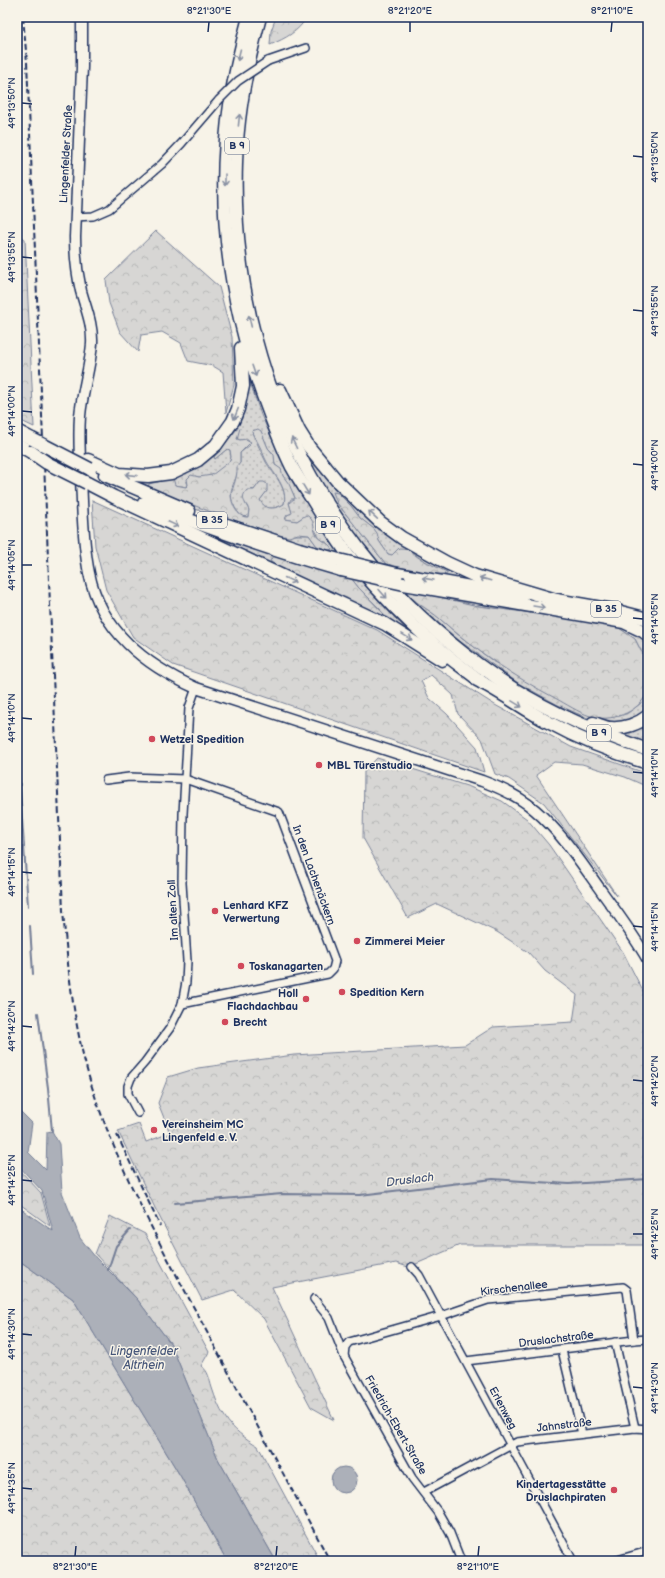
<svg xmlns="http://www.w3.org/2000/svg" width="665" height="1578" font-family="'Balsamiq Sans',sans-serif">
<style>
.grass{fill:url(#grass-dots);stroke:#798299}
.forest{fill:url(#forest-crowns);stroke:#798299}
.water{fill:#acb0b9;stroke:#727c95}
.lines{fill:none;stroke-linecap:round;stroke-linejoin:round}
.stream{stroke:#727c95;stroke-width:2}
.minor-casing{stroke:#1b2f5e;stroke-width:10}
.secondary-casing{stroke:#1b2f5e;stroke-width:13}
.trunk-casing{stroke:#1b2f5e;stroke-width:15}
.minor{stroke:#f7f3e8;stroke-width:7}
.secondary{stroke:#f7f3e8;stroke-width:10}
.trunk{stroke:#f7f3e8;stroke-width:12}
.rail{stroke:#1b2f5e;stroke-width:2;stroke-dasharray:6 3;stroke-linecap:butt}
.minor-bridge-casing{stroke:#1b2f5e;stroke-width:10;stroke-linecap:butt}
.trunk-bridge-casing{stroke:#1b2f5e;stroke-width:15;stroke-linecap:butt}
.minor-bridge{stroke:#f7f3e8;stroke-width:7}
.trunk-bridge{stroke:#f7f3e8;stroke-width:12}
.oneway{stroke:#8991a3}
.ticks{fill:none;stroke:#1b2f5e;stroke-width:1.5}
.poi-dot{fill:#d1495b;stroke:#f7f3e8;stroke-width:1.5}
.labels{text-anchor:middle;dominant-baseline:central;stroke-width:3;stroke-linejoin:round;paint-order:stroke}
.shield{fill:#f7f3e8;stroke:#5d6a87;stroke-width:1}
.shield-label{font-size:10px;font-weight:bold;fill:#1b2f5e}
.street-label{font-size:11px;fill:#1b2f5e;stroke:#f7f3e8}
.poi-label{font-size:11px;font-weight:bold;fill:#1b2f5e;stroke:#f7f3e8;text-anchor:start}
.water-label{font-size:12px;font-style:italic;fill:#465679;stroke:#f7f3e8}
.neatline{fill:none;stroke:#1b2f5e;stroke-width:1.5}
.ticks-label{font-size:10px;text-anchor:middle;fill:#1b2f5e}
</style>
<defs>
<pattern id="grass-dots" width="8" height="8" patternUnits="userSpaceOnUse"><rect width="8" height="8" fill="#d7d6d4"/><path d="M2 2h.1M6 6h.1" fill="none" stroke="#b8b8b8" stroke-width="1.8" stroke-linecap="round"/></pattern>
<pattern id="forest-crowns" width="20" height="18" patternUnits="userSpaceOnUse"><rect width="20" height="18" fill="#d7d6d4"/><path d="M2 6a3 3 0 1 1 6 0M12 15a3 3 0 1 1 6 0" fill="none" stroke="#b8b8b8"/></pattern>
</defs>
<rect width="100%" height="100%" fill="#f7f3e8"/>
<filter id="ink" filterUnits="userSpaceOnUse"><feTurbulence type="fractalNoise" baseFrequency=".025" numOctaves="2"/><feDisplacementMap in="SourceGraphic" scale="8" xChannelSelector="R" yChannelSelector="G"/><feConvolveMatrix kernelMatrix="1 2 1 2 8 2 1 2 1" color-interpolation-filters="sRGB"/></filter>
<g filter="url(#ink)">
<g class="grass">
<path d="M248 376 261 415 293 483 340 553 329 550 332 549 327 543 320 539 315 530 303 517 297 521 285 519V517L292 511 289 507V503L295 498C292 490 288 485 284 478 280 472 282 469 275 465L273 453 268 448 261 432 252 433C257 442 261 452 266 462 273 474 288 488 284 504 275 509 265 511 260 500L267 491 260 482 254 490 251 489 245 503 249 510 248 517 241 516C221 492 239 489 236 467L240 463V453L250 445 248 439 240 440 237 439V429L214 457 215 459 227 449 230 450 231 457 230 461C222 470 208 481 195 476L187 481 188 485 187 487 174 485 173 482 164 480 152 483 222 516 249 526 279 535H309L317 546 321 548 320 550 229 522 198 510 120 477 145 480 218 447Z"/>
<path d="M295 434 358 507 491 584 402 570V568L430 574 444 575 447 572 436 568 421 559 411 551 397 550 392 555 388 554 379 541 374 529 360 518 351 506 337 503 386 564 377 562 347 523 319 479Z"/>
<path d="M151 511 337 575 273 556 271 563 282 570 381 610 358 587 351 578 361 581 389 612 415 638Z"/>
<path d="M402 589H405L408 594 417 602 438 617 456 633 494 662 591 716 610 717 620 716 628 713 640 704 648 692V712L628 724 594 721 558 705 518 683 461 642 427 613 417 606Z"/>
<path d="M423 593 605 621 648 639V660L641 651 635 639 619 628 607 623 478 606 438 598Z"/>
<path d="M648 721V744L613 731Z"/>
</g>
<g class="forest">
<path d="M276 17H307C298 32 286 38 270 45L271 31Z"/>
<path d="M156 231 219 287 232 337 234 385 226 413 223 372 213 366 188 361 181 343 162 332 141 335 138 352 120 332 109 303 106 280Z"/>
<path d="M17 233 25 239 34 427 17 419Z"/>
<path d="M240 428 237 439 240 440 246 439 251 442 240 453V463L237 467C238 479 231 485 231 494 231 503 237 518 248 517L249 510C246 502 239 499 247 490H254L260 482H264L267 484V491L260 500C265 511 276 509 284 504 288 488 274 474 267 462 264 457 262 450 259 445 257 440 253 436 252 431L258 429 261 431 268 448 274 455 275 465 281 469 283 476 289 484 295 498V499H291L289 503 292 513 287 515 285 519 297 521 306 515C316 520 312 527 316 534 320 541 329 542 332 549L329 550 317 546 309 535 298 534 289 537 279 535 222 516 148 488 149 484 173 478 175 485 186 487 188 485 187 479 191 475 199 477 212 475 230 461 231 457 230 450 227 449 215 459 214 457 237 429Z"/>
<path d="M333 492 338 493 351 506 360 518 374 529 377 533 379 541 388 554 392 555 399 548C412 548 411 554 421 559 430 564 438 568 447 572V574H430L386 564 337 503Z"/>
<path d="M92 500 377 630 495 705 571 747 648 774V787L625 777 582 764 554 762 536 775 617 896 544 803 509 779 495 774 482 739 458 714 453 695 431 675 421 681 429 698 447 714 477 747 484 772 173 665 133 637 106 590 95 546Z"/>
<path d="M273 556 326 572 351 578 358 587 384 614 381 616 282 570 270 561Z"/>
<path d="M405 589 478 606 607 623 619 628 635 639 641 651 648 660C648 668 650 686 647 693 638 713 610 723 590 716 578 712 566 704 555 698 513 676 475 650 440 619 429 609 413 603 405 589Z"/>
<path d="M377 758 470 787 502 801 527 819 549 845 623 952 648 1001V1245H460L416 1264 411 1268 396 1263 272 1287 334 1420 311 1407 264 1319 234 1290 202 1300 155 1208 118 1131 139 1124 146 1142 170 1133 158 1103 168 1077 198 1068 294 1055 465 1045 493 1027 573 1022 577 995 545 971 528 952 497 932 437 904 408 918 363 838 364 772Z"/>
<path d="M17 1167 41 1193 50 1226 17 1202Z"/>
<path d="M110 1216 145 1234 209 1352 201 1366C209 1371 209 1379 212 1388 215 1397 219 1409 225 1417 233 1430 245 1438 258 1446L320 1561H276L218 1459 171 1344 137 1299 95 1254Z"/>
<path d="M17 1259 73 1299 181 1477 227 1561H17Z"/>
</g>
<g class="water">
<path d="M17 1108 32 1123 28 1152 46 1170 47 1132 52 1131 59 1144 62 1192 80 1238 96 1258 137 1299 171 1344 218 1459 276 1561H227L181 1477 73 1299 17 1259V1206L53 1231 42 1191 17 1164Z"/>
<circle cx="344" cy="1480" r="13"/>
</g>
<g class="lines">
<g class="stream">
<path d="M17 744 28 906"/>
<path d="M30 926 33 974"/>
<path d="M38 1013 48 1088 52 1131"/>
<path d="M175 1203 282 1194 360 1195 493 1179 569 1184 648 1179"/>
<path d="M108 1270 116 1246 130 1230"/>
</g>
<g class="minor-casing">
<g id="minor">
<path d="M268 61 306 48"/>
<path d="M75 217 93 216 109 209 162 164 182 143 219 100"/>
<path d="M106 780 129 777 185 779 279 812 335 961 333 969 328 974 182 1004"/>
<path d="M138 1113 128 1094V1086L131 1078 145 1062 170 1028 182 1004 186 982 187 961 182 883 183 814 189 708 196 688"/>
<path d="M412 1267 419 1275 573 1561"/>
<path d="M314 1299 329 1318 344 1356 412 1478 438 1512 450 1533 461 1561"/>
<path d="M615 1342 635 1428"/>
<path d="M562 1350 582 1434"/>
<path d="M344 1356 345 1347 349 1342 441 1316 488 1300 623 1287 627 1290 634 1340"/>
<path d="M466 1361 634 1340 648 1339"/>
<path d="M424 1492 517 1442 635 1428 648 1429"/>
<path d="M614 1561 648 1551"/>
</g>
</g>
<g class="secondary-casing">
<path id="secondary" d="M82 17V67L75 237C75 255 77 273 81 291 86 309 93 325 92 344 90 368 82 392 80 416 78 444 81 473 82 501 83 525 84 549 89 573 101 631 145 665 196 688L482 781C501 788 520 797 535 810 562 833 582 864 602 892 618 914 635 937 648 960"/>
</g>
<g class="trunk-casing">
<g id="trunk">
<path d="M249 17C242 44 235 71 231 98 215 199 228 298 262 393 271 418 280 443 292 467 298 478 305 488 312 499 325 520 338 543 354 562 379 592 407 621 436 646 451 660 468 671 484 684"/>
<path d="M260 17C247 64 237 113 236 163 229 378 331 573 514 689 556 715 601 734 648 750"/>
<path d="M280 390 299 431 309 447 338 482 380 522 402 538 447 563 475 576 563 602"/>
<path d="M17 431 32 439"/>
<path d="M17 444 31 452"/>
<path d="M88 460 119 474 148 476 171 473 198 460 216 445 233 421 238 409 243 386 241 348"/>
<path d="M105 475 189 511"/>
<path d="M87 483 114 497 385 624 442 660"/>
<path d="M144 503C209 528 274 551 341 570"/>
<path d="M227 525 299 549 339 560"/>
<path d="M397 574 522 596"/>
<path d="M404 584 624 622 643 631 648 635"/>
<path d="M556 600 613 610 648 619"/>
<path d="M477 680C501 692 524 709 548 722 579 739 614 753 648 763"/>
<path d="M593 723C598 724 605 728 611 728 624 729 638 724 648 716"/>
</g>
</g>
<use href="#minor" class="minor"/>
<use href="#secondary" class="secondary"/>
<use href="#trunk" class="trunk"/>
<g class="rail">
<path d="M23 17 27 62 63 911C68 970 74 1030 92 1087 118 1169 160 1244 200 1319 243 1400 287 1480 330 1561"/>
<path d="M17 39 22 77"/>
<path d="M117 1135 160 1226"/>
</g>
<g class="minor-bridge-casing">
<path id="minor-bridge" d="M219 100 238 81 268 61"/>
</g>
<g class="trunk-bridge-casing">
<g id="trunk-bridge">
<path d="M32 439 90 469"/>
<path d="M31 452 47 463 87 483"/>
<path d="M339 560 397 574"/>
<path d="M341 570 404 584"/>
</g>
</g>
<use href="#minor-bridge" class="minor-bridge"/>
<use href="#trunk-bridge" class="trunk-bridge"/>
</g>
<defs><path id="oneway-shaft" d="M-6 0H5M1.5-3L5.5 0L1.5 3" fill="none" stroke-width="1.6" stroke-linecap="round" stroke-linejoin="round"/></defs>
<g class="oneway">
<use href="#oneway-shaft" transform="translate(239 55) rotate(104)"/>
<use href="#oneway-shaft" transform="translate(239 120) rotate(-84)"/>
<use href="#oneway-shaft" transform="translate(225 180) rotate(90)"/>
<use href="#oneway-shaft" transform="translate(250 321) rotate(-103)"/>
<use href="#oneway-shaft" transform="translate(254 371) rotate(71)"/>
<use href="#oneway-shaft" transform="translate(236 414) rotate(112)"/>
<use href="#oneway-shaft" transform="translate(294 443) rotate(-116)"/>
<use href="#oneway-shaft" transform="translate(131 475) rotate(-174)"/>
<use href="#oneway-shaft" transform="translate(306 490) rotate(59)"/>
<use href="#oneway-shaft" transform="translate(373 515) rotate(-137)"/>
<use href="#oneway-shaft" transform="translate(173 524) rotate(25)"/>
<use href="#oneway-shaft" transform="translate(428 579) rotate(-170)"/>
<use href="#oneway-shaft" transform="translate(485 579) rotate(-164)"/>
<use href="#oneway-shaft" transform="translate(290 580) rotate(25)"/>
<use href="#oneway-shaft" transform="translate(383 594) rotate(48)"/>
<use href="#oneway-shaft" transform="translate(539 607) rotate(9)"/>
<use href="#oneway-shaft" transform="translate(407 637) rotate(31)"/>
<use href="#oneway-shaft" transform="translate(517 704) rotate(31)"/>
</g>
</g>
<path class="ticks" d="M208 32 209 22M410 32V22M611 32 612 22M22 103 32 104M633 156 643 157M22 257 32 258M633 310 643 311M22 411 32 412M633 464 643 465M22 565H32M633 618 643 619M22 718 32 719M633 772 643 773M22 872 32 873M633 926 643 927M22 1026 32 1027M633 1080 643 1081M22 1180 32 1181M633 1234H643M22 1334 32 1335M633 1387 643 1388M22 1488 32 1489M75 1556 76 1546M276 1556 277 1546M478 1556 479 1546"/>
<g class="poi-dot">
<circle cx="152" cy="739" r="4"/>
<circle cx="319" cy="765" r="4"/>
<circle cx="215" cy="911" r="4"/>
<circle cx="357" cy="941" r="4"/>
<circle cx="241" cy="966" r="4"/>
<circle cx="342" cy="992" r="4"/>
<circle cx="306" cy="999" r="4"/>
<circle cx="225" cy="1022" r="4"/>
<circle cx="154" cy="1130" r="4"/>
<circle cx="614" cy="1490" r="4"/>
</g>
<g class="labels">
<g class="shield">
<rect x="225" y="138" width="24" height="16" rx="3"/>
<rect x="197" y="512" width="30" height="16" rx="3"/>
<rect x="316" y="517" width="24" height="16" rx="3"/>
<rect x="591" y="601" width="30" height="16" rx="3"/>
<rect x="587" y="725" width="24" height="16" rx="3"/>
</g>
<g class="shield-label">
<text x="237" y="146">B 9</text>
<text x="212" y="520">B 35</text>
<text x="328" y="525">B 9</text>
<text x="606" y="609">B 35</text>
<text x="599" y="733">B 9</text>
</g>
<g class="street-label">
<text transform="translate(66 154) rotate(-87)">Lingenfelder Straße</text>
<text transform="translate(314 875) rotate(70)">In den Lachenäckern</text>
<text transform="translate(173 910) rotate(-93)">Im alten Zoll</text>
<text transform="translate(514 1288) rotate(-7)">Kirschenallee</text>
<text transform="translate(556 1339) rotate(-7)">Druslachstraße</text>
<text transform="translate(503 1408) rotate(62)">Erlenweg</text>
<text transform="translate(396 1425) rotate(60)">Friedrich-Ebert-Straße</text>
<text transform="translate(564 1425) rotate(-7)">Jahnstraße</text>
</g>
<g class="poi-label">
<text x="160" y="739">Wetzel Spedition</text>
<text x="327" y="765">MBL Türenstudio</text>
<text x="223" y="905">Lenhard KFZ<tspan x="223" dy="13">Verwertung</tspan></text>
<text x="365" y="941">Zimmerei Meier</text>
<text x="249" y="966">Toskanagarten</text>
<text x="350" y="992">Spedition Kern</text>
<text x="298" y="993" text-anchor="end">Holl<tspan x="298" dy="13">Flachdachbau</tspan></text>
<text x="233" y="1022">Brecht</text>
<text x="162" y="1124">Vereinsheim MC<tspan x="162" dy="13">Lingenfeld e. V.</tspan></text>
<text x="606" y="1484" text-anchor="end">Kindertagesstätte<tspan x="606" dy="13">Druslachpiraten</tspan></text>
</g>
<g class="water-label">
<text transform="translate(410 1180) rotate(-7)">Druslach</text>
<text x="144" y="1351">Lingenfelder<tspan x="144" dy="14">Altrhein</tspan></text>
</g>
</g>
<rect width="665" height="1578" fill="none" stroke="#f7f3e8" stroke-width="44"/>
<rect x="22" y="22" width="621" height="1534" class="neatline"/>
<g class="ticks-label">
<text x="209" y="14">8°21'30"E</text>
<text x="410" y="14">8°21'20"E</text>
<text x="612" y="14">8°21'10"E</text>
<text transform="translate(11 103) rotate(-90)" y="4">49°13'50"N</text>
<text transform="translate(654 157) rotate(-90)" y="4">49°13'50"N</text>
<text transform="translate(11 257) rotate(-90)" y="4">49°13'55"N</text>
<text transform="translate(654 311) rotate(-90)" y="4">49°13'55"N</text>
<text transform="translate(11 411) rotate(-90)" y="4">49°14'00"N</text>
<text transform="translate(654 465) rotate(-90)" y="4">49°14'00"N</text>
<text transform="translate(11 565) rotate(-90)" y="4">49°14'05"N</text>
<text transform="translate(654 619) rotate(-90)" y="4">49°14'05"N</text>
<text transform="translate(11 718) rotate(-90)" y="4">49°14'10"N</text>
<text transform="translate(654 773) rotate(-90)" y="4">49°14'10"N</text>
<text transform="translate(11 872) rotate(-90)" y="4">49°14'15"N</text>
<text transform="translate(654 927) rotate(-90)" y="4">49°14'15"N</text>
<text transform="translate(11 1026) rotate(-90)" y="4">49°14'20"N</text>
<text transform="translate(654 1081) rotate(-90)" y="4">49°14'20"N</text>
<text transform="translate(11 1180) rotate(-90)" y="4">49°14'25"N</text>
<text transform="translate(654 1234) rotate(-90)" y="4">49°14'25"N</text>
<text transform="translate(11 1334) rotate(-90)" y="4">49°14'30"N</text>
<text transform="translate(654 1388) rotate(-90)" y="4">49°14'30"N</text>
<text transform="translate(11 1488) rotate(-90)" y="4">49°14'35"N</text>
<text x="75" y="1570">8°21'30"E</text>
<text x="276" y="1570">8°21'20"E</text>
<text x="478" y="1570">8°21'10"E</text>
</g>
</svg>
